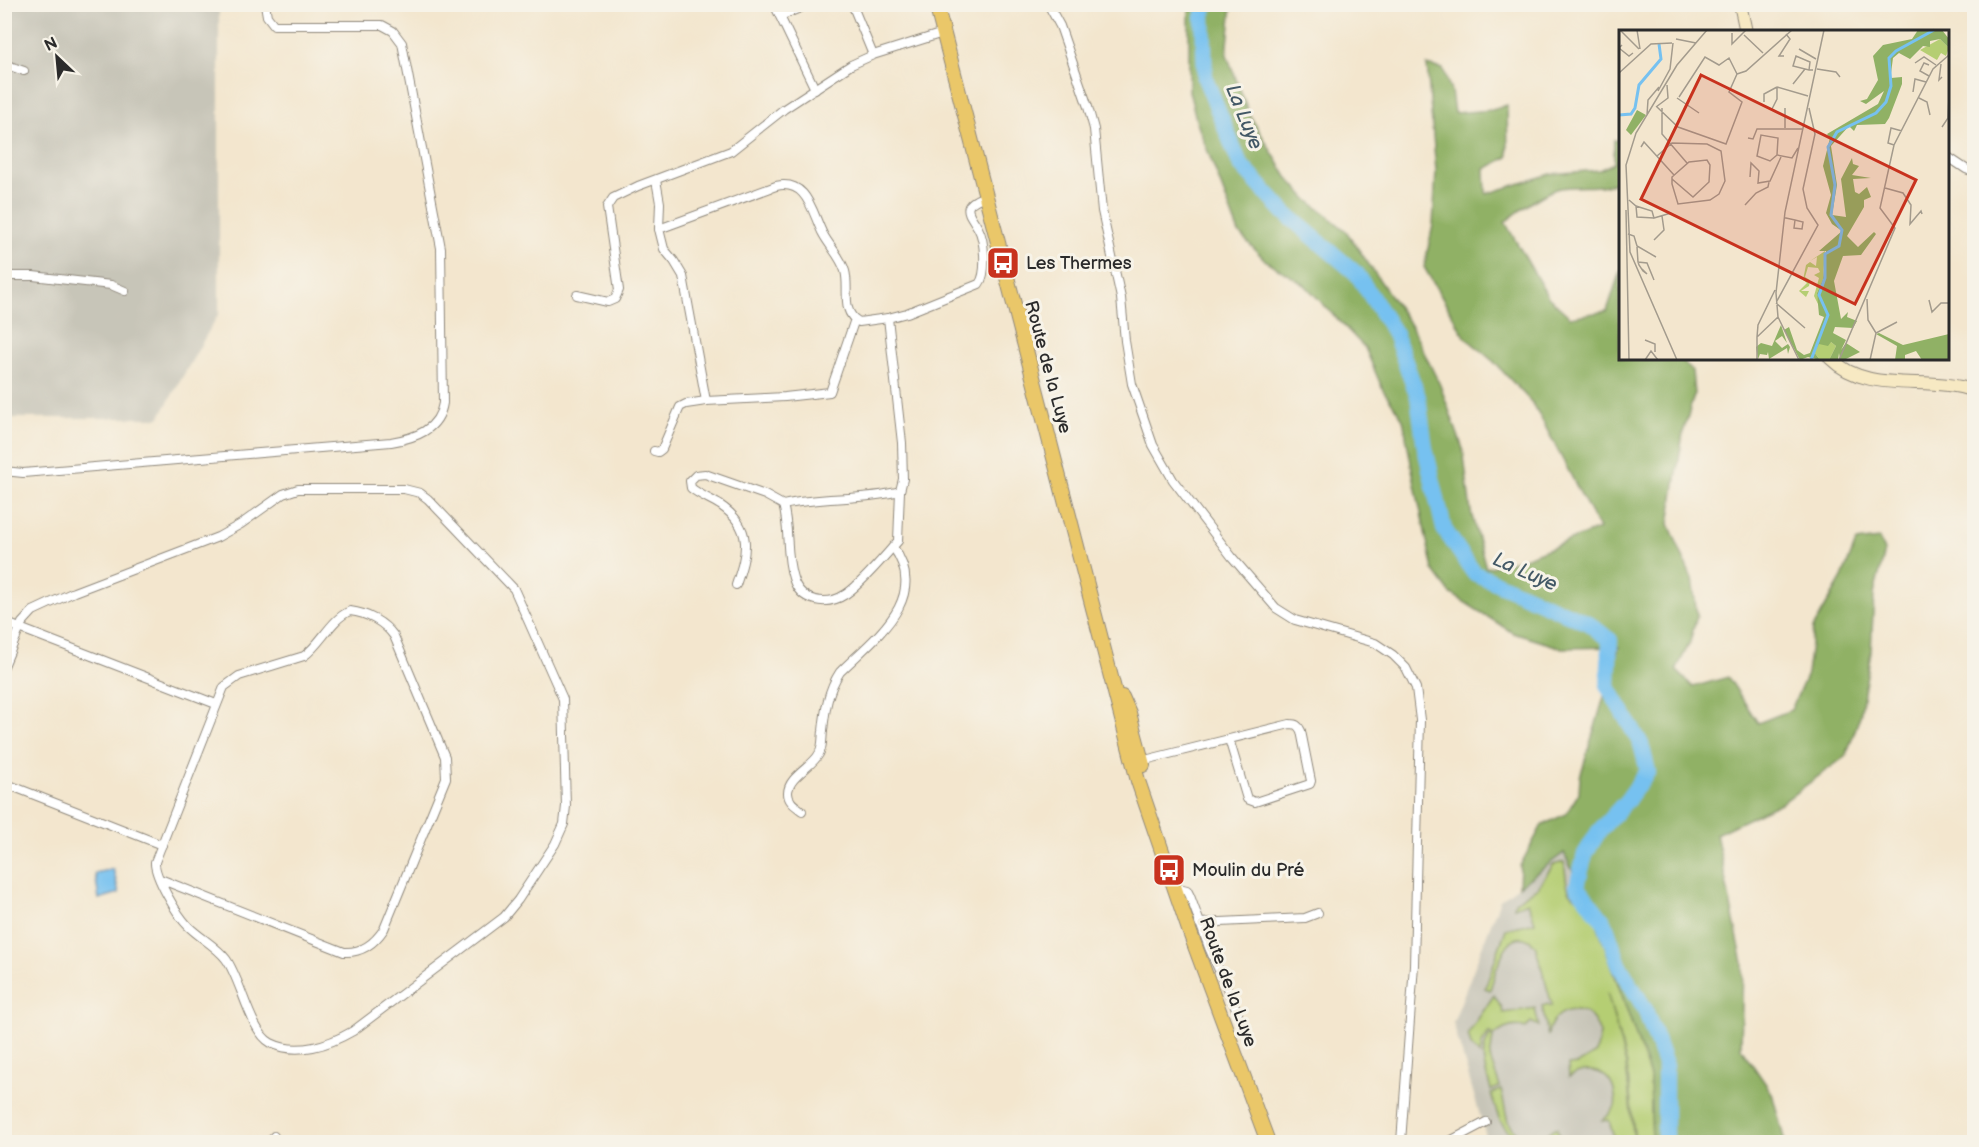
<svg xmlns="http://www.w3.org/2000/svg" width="1979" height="1147" font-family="'Balsamiq Sans',sans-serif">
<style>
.industrial{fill:#c7c5b8}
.green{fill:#b5ce73;stroke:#707c4f;stroke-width:1.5}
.forest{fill:#90b165;stroke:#5e6e48;stroke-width:1.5}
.water{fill:#76c1f0;stroke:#50768e;stroke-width:1.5}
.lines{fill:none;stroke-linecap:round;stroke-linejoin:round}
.river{stroke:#76c1f0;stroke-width:16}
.street-casing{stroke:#8f887c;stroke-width:10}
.secondary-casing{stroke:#8f887c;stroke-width:14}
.primary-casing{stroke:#8f887c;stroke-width:16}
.street{stroke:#fff;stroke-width:8}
.secondary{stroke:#f7e9c3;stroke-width:12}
.primary{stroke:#eac769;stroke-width:14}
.labels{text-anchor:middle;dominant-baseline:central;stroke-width:6;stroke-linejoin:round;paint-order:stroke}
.poi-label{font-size:18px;fill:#2b2b2b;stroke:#f7f3e8;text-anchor:start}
.street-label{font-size:18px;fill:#2b2b2b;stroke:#f7f3e8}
.water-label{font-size:20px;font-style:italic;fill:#425866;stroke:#f7f3e8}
.inset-river{fill:none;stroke:#76c1f0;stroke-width:3}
.inset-road{fill:none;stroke:#a39b8d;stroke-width:1.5}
.view{fill:#c8321e;fill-opacity:0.15;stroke:#c8321e;stroke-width:3}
.inset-edge{fill:none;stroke:#2b2b2b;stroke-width:3}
</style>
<rect width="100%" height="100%" fill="#f7f3e8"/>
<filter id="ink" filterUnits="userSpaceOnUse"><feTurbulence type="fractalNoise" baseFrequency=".0167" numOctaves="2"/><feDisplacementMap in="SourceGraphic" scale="12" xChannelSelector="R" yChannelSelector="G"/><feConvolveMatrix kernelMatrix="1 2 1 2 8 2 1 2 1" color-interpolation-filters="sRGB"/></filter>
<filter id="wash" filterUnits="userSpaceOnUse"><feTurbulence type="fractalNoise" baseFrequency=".008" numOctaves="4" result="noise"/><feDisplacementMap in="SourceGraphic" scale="24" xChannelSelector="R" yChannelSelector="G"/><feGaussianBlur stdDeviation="1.35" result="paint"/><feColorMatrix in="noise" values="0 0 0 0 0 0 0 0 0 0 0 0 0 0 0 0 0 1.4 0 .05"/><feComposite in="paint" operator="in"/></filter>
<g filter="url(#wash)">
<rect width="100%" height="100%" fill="#f3e6ce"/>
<g class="industrial">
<path d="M5 5H219V313L159 418H5Z"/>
<path d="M1564 852 1596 920 1650 1077 1652 1142H1484L1486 1136 1453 1023 1500 900Z"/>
</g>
<g class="green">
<path d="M1564 862C1568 887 1563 893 1588 904L1596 920 1650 1077 1652 1142H1635L1627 1065 1607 992 1626 1065 1634 1142H1615L1609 1120 1602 1121C1606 1117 1613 1112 1615 1106 1616 1102 1616 1101 1615 1097 1613 1072 1589 1064 1569 1077L1568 1065 1578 1064 1596 1053 1600 1034C1598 1028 1596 1022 1591 1017 1574 1001 1549 1015 1548 1036L1542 1006 1548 1004 1550 1006 1552 1005 1535 945C1507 918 1496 972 1490 990L1485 988 1506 929 1535 922 1528 902 1514 907 1515 902 1538 887 1553 865Z"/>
<path d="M1494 995 1502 1008 1503 1013 1535 1008 1539 1026 1531 1022 1526 1028C1514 1024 1503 1028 1494 1036L1489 1032 1482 1043 1480 1055 1471 1046 1468 1034Z"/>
<path d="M1490 1035 1493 1038 1490 1058 1500 1087 1491 1090C1485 1070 1478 1054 1490 1035Z"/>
<path d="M1501 1090 1508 1122 1520 1137C1500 1132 1496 1111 1491 1093Z"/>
<path d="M1555 1128H1557L1561 1142H1521L1522 1139 1542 1138Z"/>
</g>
<path class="forest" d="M1189 5H1232L1227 55 1250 116 1287 177 1307 199 1346 231 1411 326 1440 385 1463 449 1471 512 1486 568 1519 560 1599 529 1534 405 1494 362 1465 337 1424 267 1433 225 1436 171 1427 65 1443 69 1451 91 1454 113 1492 110 1507 105 1508 157 1485 169 1486 194 1550 174 1599 170 1614 163V140L1620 141V181C1601 190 1581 184 1560 188 1544 191 1518 212 1505 222L1548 297 1570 317 1607 311 1620 271V358L1681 359 1692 371 1694 395 1683 433 1669 524 1692 579 1697 615 1690 642 1676 670 1693 687 1728 677 1758 723 1791 710 1807 674 1813 628 1842 578 1856 542 1879 539 1885 551 1874 594 1871 651 1860 716 1846 756 1783 802 1716 834 1743 963 1741 1048 1772 1093 1785 1142H1652L1650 1076 1596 920 1564 853 1519 886 1520 866 1542 825 1566 814 1579 793 1580 777 1619 647 1562 648 1513 633 1450 593 1433 570 1414 480 1403 419 1383 390 1365 348 1305 285 1266 261 1239 233 1197 123 1189 91Z"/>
<path class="water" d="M113 869 119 893 99 899 95 873Z"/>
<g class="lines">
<path class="river" d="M1205 4 1203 16 1205 78 1240 164 1285 213 1357 274 1395 334 1418 397 1425 448 1444 529 1474 573 1588 623 1610 640 1608 687 1641 744 1648 771 1628 799 1599 831 1585 854 1577 886 1605 923 1620 967 1645 1009 1665 1064V1142"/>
</g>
</g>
<g filter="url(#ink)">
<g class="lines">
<g class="street-casing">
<g id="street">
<path d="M774 4 815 89"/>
<path d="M852 4 873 55"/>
<path d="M1048 4 1060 26 1088 107 1094 129 1102 211 1121 298 1125 341 1132 384 1153 445 1173 480 1232 557 1276 608 1295 620 1375 643 1393 655 1406 668 1416 688 1420 720 1414 965 1401 1142"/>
<path d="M780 16 810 4"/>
<path d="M4 64 24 71"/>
<path d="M1948 157 1966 169 1974 172"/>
<path d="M656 180 660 203 659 229"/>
<path d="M4 276H33L111 285 125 291"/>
<path d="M577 295 608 302 615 299 619 290 607 207 613 198 638 186 731 151 784 109 851 65 873 55 943 33"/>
<path d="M855 319 830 392 785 397 706 401 683 276 674 261 664 249 659 229 776 186C808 179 812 213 823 234 830 247 841 257 845 271 850 288 840 312 859 322L888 318 907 313 979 284C987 274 985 240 978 228 969 212 959 206 985 196"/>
<path d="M654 451 658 452 662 449 680 407 686 404 706 401"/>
<path d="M4 471 23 473 391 442C415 438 439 430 443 403L441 248 402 43 393 31 382 25H274L267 16 265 4"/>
<path d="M783 505C821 496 862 501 900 491"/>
<path d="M736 585C747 552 754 528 720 505 710 499 700 495 691 488L690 481 696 475 705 474 765 495 783 505C790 529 785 554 793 578 800 602 826 607 846 594 861 584 886 555 898 541L900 491 903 479 902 443 888 318"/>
<path d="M4 622 216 704"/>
<path d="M4 666 22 623 33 611 74 592 218 537 241 524 283 494 298 489H404L420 493 428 499 514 589 563 699 566 806 564 824 555 844 518 900 504 917 353 1031C329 1045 297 1056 271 1043 250 1032 241 979 226 959 216 946 200 938 188 926 178 916 154 876 155 862L224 687 239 676 304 656C321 644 331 619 350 611 367 613 384 622 394 636L445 757 446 778 384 929C374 944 362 953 344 952L160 879"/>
<path d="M1139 761 1149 759 1290 724C1296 724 1298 725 1301 731L1311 781 1310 784 1255 802 1247 799 1229 739"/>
<path d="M4 783 162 845"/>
<path d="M802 811C796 806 788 802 788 793 788 777 812 767 819 754 823 747 822 738 823 731 825 710 828 690 840 672 874 638 931 599 893 547"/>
<path d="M1175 887 1187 890 1190 896 1210 950 1238 1013"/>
<path d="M1199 923 1305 918 1318 913"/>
<path d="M269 1142 274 1136"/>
<path d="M1448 1142 1486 1122"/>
</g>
</g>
<g class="secondary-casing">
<g id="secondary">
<path d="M1740 4 1746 32"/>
<path d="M1830 358C1868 396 1929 374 1974 391"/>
</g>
</g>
<g class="primary-casing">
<g id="primary">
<path d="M936 4 1138 781 1189 930 1268 1142"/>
<path d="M1122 697 1129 713 1143 765"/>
</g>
</g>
<use href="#street" class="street"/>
<use href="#secondary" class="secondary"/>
<use href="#primary" class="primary"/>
</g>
</g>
<defs>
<g id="bus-square" transform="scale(1.725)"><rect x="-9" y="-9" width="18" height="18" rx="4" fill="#c8321e" stroke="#f7f3e8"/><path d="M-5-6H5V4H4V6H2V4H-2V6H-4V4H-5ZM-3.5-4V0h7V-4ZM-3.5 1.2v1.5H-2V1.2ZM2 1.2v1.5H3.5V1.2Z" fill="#fff"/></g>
</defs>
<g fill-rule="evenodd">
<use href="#bus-square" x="1003" y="263"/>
<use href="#bus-square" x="1169" y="870"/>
</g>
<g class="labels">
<g class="poi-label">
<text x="1026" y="263">Les Thermes</text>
<text x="1192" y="870">Moulin du Pré</text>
</g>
<g class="street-label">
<text transform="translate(1048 367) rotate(75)">Route de la Luye</text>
<text transform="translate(1228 982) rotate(70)">Route de la Luye</text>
</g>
<g class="water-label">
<text transform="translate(1244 117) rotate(68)">La Luye</text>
<text transform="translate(1525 572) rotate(24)">La Luye</text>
</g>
</g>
<g transform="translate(1619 30)">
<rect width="330" height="330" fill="#f3e6ce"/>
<path d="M321 9 330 18 327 26 322 23 318 30 301 20ZM206 221 204 249 198 263 200 276 195 266 200 248 195 245 201 242 199 238 189 237 186 247 191 250 190 256 182 261H190L187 267 180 261 188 253 184 250 187 235 191 232 197 236 198 227 191 231ZM212 312 217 316 210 330H201L195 322 200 313Z" fill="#b5ce73"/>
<path d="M299 0H323L330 9V18L321 9 311 11V17L304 16 291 29 280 23 274 28 272 43V48L283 47V54L270 88 266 94 238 95 235 101 230 96 212 116 218 155 213 185 227 187 222 149 233 128 234 134 240 136 233 145 252 148 234 149 236 162 240 164 248 157 252 167 245 170V177L228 206 239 217 255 202 257 204 242 225 224 226 215 251 222 289 229 282 228 287 238 291 234 298 216 297 214 303 227 310 222 320 227 313 241 322 225 330H221L220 323 219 330H210L217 316 212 312 209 316 200 314 195 322 201 330 189 327 181 330 165 300 170 297 178 320 185 325 191 323 205 287 200 285 198 263 204 249 207 221H200L223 201 213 194 207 183 212 165 204 136 211 108 208 104 259 74 265 61 247 74 241 71 248 69 259 50 254 26 264 15 293 9ZM18 80 27 85 12 105 7 100ZM162 295 168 313 163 306 156 311 163 318 169 314 171 317 169 324 168 318 150 329 149 322 148 325 141 324 139 329 137 317 142 313 153 316ZM260 303 284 315 330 304V330H303L297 321 286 325V330H276L278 316 257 304Z" fill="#90b165"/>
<path class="inset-river" d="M0 85 12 84 16 78 20 55 42 29 40 14M192 330 209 285 200 265 206 248V224L220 216 223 200 212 185 216 155 209 117 218 102 257 83 267 72 272 56 270 28 277 21 315 0"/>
<path class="inset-road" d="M1 0 20 19M18 0 21 19M113 3V14L127 0M125 5 144 23M57 9 77 13M3 15 0 18 10 26 14 23M180 19 197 29M165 26H160L171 9 167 4M296 33 305 27 317 35M322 34 320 50 323 47M310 35 305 33 301 41 310 46M198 39 217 42 221 47M190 40 191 32 177 26 174 36 190 40H194M0 43 32 14 53 13M118 44 127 41 173 0M174 54 186 39M158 57 189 66M39 61 51 39 54 13M294 62 296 49 307 52M60 67 86 27 100 35 110 28 118 44M58 68 80 83M300 68 308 72 311 85M145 72V64L158 57M37 77 49 68 48 55M38 77 59 97 107 114 123 72 110 62 118 44M43 78V104L68 133M153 79 158 69V57M28 85 29 70 40 57M323 97 329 88 330 66M166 98V78M129 108 134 109 138 99H183M275 115 269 113 272 98 283 101M22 117 25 112 55 145M158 125 151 131 138 126 142 105 159 108 158 125 173 128 179 118M38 126 53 113 88 114 102 121 106 151 100 164 91 170 59 174 53 154V147L70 132 88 130 91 135 90 152 74 167 53 149M131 147 132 133 140 141 139 153 151 151 162 127M266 158 284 163 292 175 291 194 302 181 303 184M10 170 17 176 33 181 35 188 52 183M126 175 137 163 149 157 150 152M17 176 18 187 35 188M7 180 10 330M165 188H167L176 190 184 192 183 199 175 198 176 190M9 204 15 206 18 216 37 227M35 210 45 200 43 186M18 217 19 232 28 233 35 250M19 232 20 235 24 241 28 244 23 239M248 269 249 290 257 303M310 270 313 282 322 273H330M158 271 199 195 188 178 184 159 196 104 190 78M157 273 186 298M138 307 139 295 156 260M26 310 36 314V322M26 330 32 321 39 330M58 330 11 222 7 135 17 103 58 35 88 0M138 330V307L159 287M180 330 159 287 157 263 166 182 205 0M220 330 276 198 261 178 275 115 314 39 330 25M251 330 257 303 278 292"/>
<path class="view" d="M82 45 297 150 236 274 22 169Z"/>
<rect width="330" height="330" class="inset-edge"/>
</g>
<rect width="1979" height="1147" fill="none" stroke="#f7f3e8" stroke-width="24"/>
<g transform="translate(57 57) rotate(334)" stroke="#f7f3e8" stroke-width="4.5" paint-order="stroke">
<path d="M0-4.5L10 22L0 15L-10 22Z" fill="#2b2b2b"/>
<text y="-9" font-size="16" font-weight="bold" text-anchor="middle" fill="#2b2b2b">N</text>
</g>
</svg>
